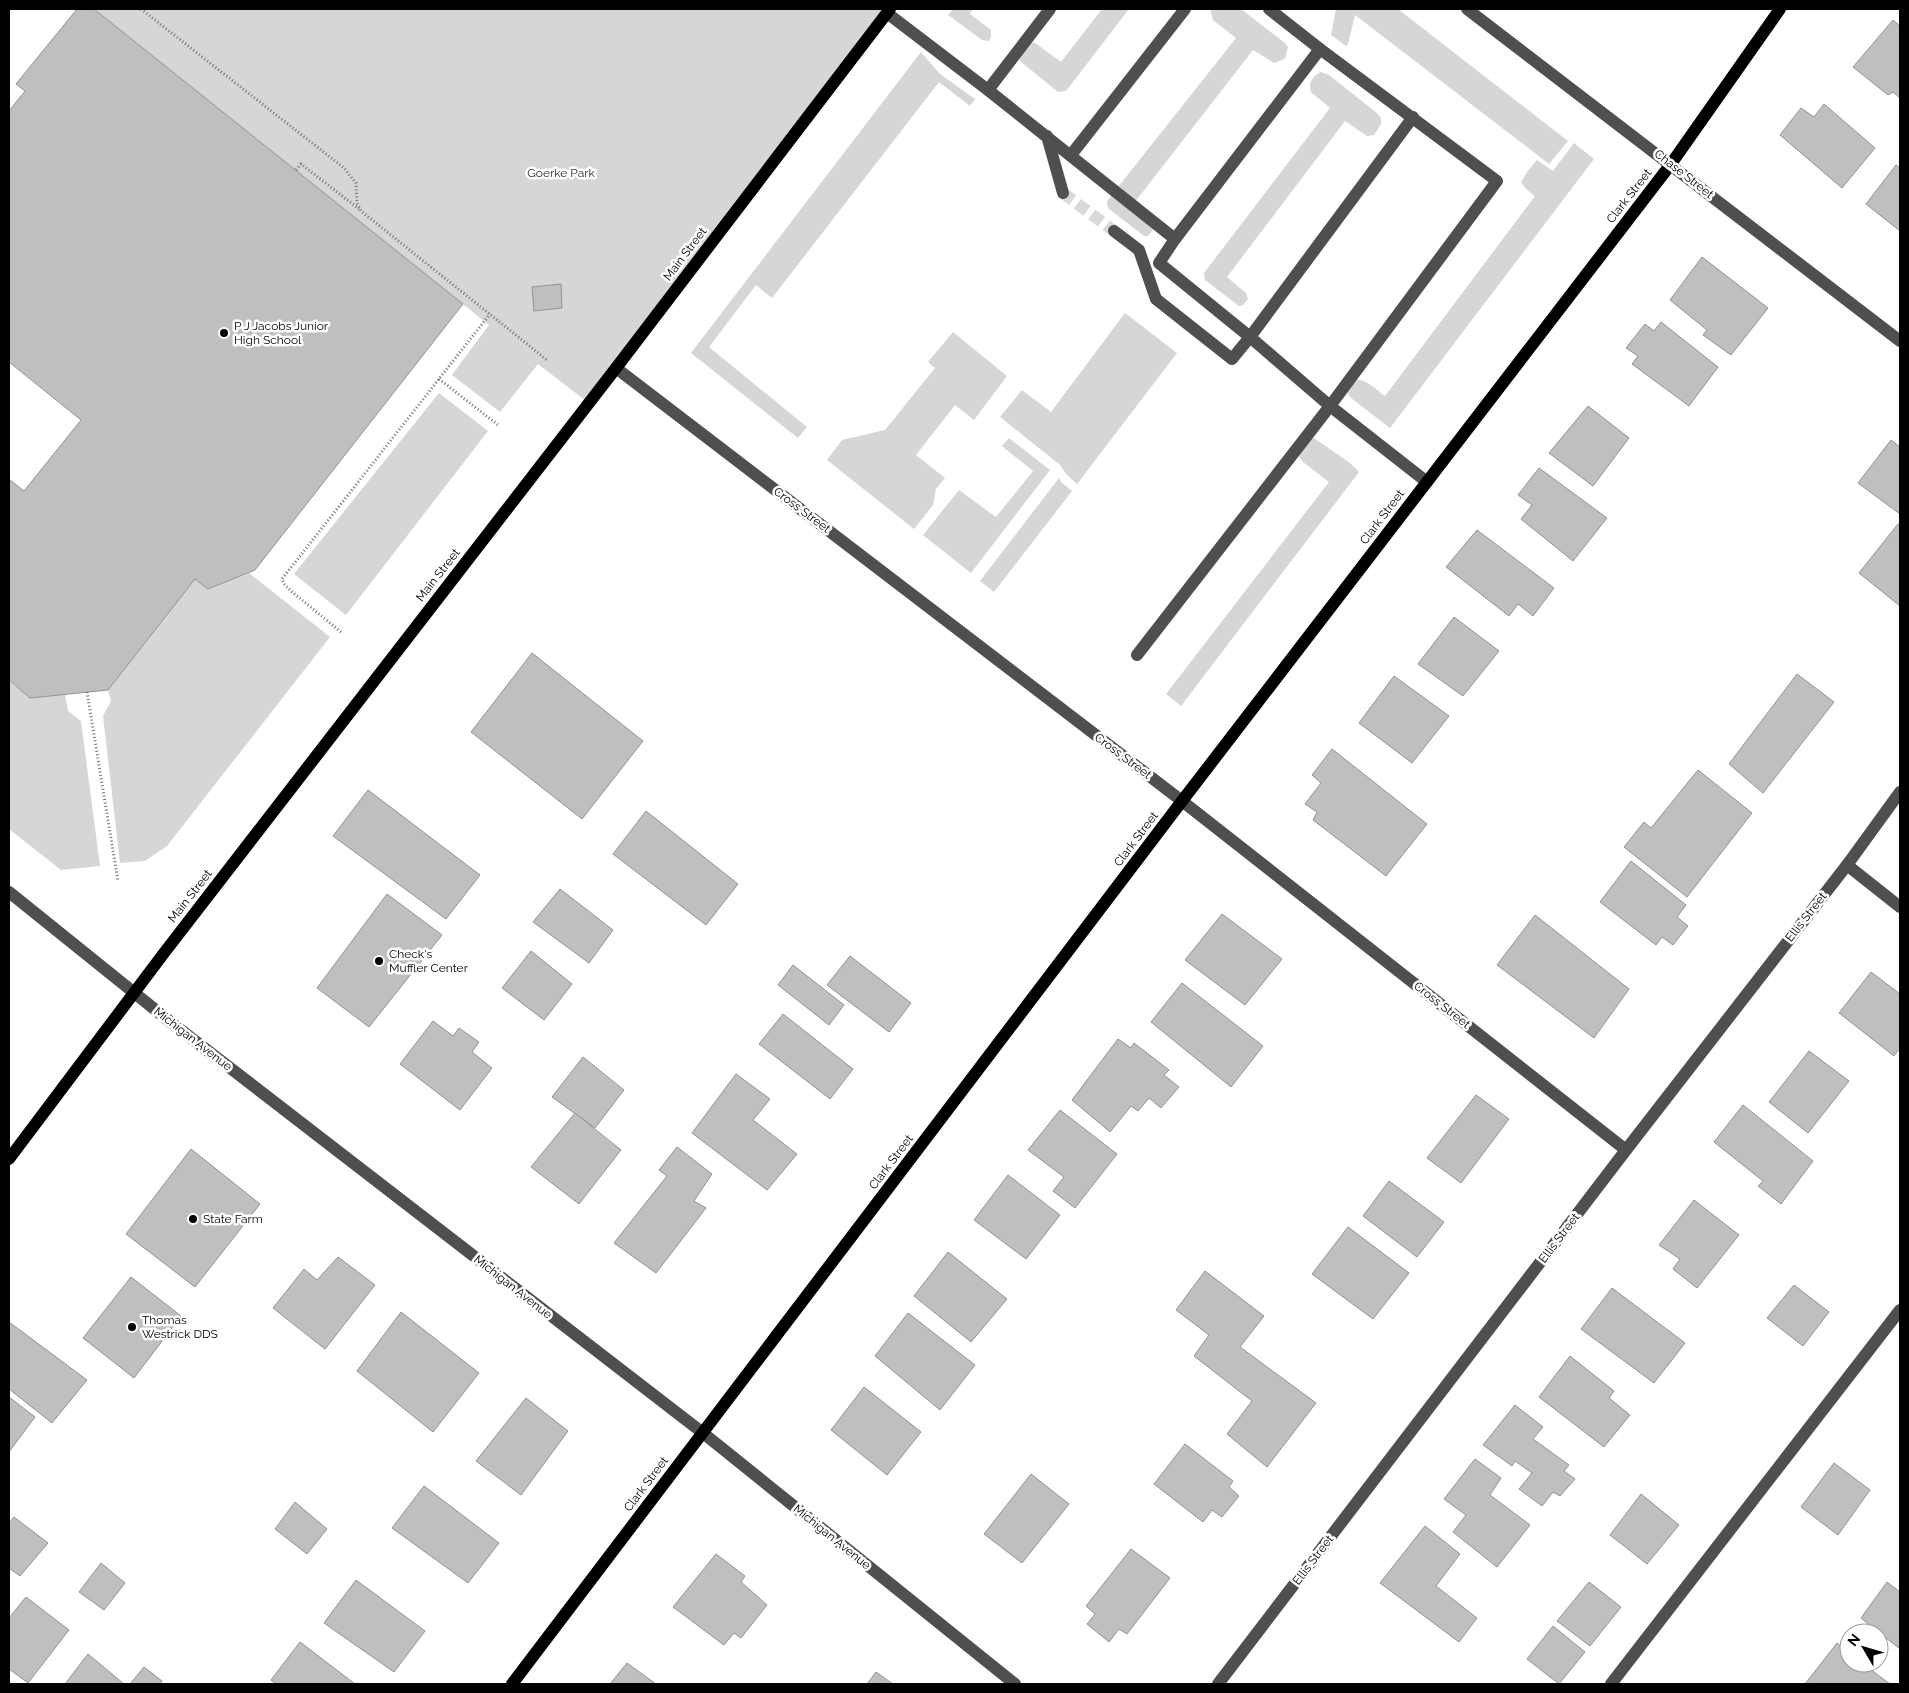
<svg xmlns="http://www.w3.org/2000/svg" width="1909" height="1693" font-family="Raleway,sans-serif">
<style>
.green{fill:#d6d6d6}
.building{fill:#bfbfbf;stroke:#939393}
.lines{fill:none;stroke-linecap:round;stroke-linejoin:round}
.minor-tunnel{stroke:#d9d9d9;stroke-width:12;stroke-dasharray:12 6;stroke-linecap:butt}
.path{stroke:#717171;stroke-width:3;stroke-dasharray:1 2.5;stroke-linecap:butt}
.minor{stroke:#4f4f4f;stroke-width:12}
.major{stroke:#000;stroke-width:12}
.poi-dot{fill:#000;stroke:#fff;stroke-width:2}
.labels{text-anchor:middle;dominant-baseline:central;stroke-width:5;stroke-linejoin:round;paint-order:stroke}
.park-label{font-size:12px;fill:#2d2d2d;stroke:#fff}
.street-label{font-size:12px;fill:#000;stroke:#fff}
.poi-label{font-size:12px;fill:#000;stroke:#fff;text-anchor:start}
</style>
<rect width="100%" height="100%" fill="#fff"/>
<g class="green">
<path d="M94 9H896L586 401 538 364 500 412 452 375 489 325Z"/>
<path d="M953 9H973L970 14 991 30V37L989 41 982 40 948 15Z"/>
<path d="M1102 9H1129L1066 91 1058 92 1020 61 1017 54 1028 42 1035 43 1061 62Z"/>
<path d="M1210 9H1241L1285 43 1288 47 1285 59 1274 63 1253 50 1131 207 1153 230 1148 236H1144L1109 209 1107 205V201L1236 38 1213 20Z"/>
<path d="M1336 9H1398L1568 141 1549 164 1355 15 1348 44 1346 46 1331 35Z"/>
<path d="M921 52 940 74 975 99 970 106 939 82 772 298 756 285 709 347 807 427 798 438 691 353Z"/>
<path d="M1321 72 1329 75 1377 113 1381 118V124L1374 135 1367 136 1345 121 1227 277 1246 293 1248 299 1243 305 1239 306 1205 280 1204 273 1330 108 1311 92C1308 84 1312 76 1321 72Z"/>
<path d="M1574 143 1594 159 1390 428 1351 398 1344 387 1348 380C1366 377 1371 386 1385 396L1535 196 1526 189 1521 182 1527 172 1537 160 1553 171Z"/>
<path d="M1125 313 1177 353 1077 484 1066 474 1060 465 1000 417 1022 390 1051 412Z"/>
<path d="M953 332 1007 376 974 420 955 405 916 455 945 478 936 489 933 505 914 529 827 460 842 440 885 430 935 368 928 362Z"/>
<path d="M439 393 488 431 346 615 294 574Z"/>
<path d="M1009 438 1050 470 971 573 923 535 959 490 996 517 1033 471 1002 446Z"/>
<path d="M1314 438 1350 463 1359 472 1181 706 1166 694 1329 482 1303 462 1298 455 1302 439Z"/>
<path d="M1059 478 1061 482 1072 491 994 592 980 581Z"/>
<path d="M249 573 330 637 167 846 145 861 120 863 103 716 111 701 108 690 195 579 208 589Z"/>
<path d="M9 681 30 698 65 694 68 711 81 721 100 866 61 870 9 829Z"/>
</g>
<g class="building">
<path d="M77 9H94L463 304 255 570 208 589 195 579 108 690 30 698 9 680V479L24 491 81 420 9 362V111L25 91 16 84Z"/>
<path d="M1893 20 1900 26V98L1893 92 1888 95 1853 67Z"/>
<path d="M1824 104 1875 148 1842 188 1780 135 1801 108 1814 117Z"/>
<path d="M1896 165 1900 168V231L1866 204Z"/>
<path d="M1702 257 1768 308 1731 355 1703 335 1707 330 1670 300Z"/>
<path d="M561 284 562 308 534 311 532 287Z"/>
<path d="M1661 322 1718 367 1689 406 1632 364 1638 356 1626 348 1645 324 1654 331Z"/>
<path d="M1588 406 1629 438 1593 486 1549 453Z"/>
<path d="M1891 440 1900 447V514L1858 483Z"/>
<path d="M1539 468 1607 518 1573 561 1521 519 1532 505 1518 495Z"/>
<path d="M1898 524 1900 525V606L1859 573Z"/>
<path d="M1477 530 1554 588 1533 616 1518 604 1509 616 1446 567Z"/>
<path d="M1454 617 1499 651 1463 696 1418 664Z"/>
<path d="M532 653 643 741 582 819 471 732Z"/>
<path d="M1797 674 1834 702 1763 793 1729 764Z"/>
<path d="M1394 676 1449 716 1412 763 1359 723Z"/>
<path d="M1332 749 1427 824 1386 876 1313 820 1317 812 1305 804 1321 783 1312 775Z"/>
<path d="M1698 770 1752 813 1687 897 1624 847 1644 822 1651 828Z"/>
<path d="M368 790 480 875 446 919 333 836Z"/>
<path d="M646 811 738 884 706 925 613 854Z"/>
<path d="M1631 861 1686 905 1677 917 1688 926 1673 945 1662 937 1656 945 1600 902Z"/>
<path d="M560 889 613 930 589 963 533 922Z"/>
<path d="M387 894 442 935 369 1027 317 988Z"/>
<path d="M1222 914 1282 959 1245 1005 1185 960Z"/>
<path d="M1535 915 1629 989 1594 1038 1497 965Z"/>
<path d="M531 951 572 984 544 1020 502 988Z"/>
<path d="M850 956 911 1003 889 1032 827 985Z"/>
<path d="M793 965 844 1005 829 1025 778 985Z"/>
<path d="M1871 972 1900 994V1048L1894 1056 1839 1013Z"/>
<path d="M1182 983 1263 1046 1231 1087 1151 1022Z"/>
<path d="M783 1014 853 1069 830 1099 759 1044Z"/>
<path d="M433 1021 453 1036 459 1028 479 1042 472 1052 492 1068 460 1110 400 1064Z"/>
<path d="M1118 1039 1131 1048 1134 1043 1169 1070 1164 1075 1179 1087 1161 1108 1149 1098 1138 1111 1131 1106 1110 1132 1072 1100Z"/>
<path d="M1809 1051 1849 1081 1808 1133 1769 1102Z"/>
<path d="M583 1057 624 1090 595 1128 552 1097Z"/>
<path d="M736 1074 770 1099 753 1120 797 1154 767 1190 692 1133Z"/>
<path d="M1476 1095 1509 1119 1461 1183 1427 1158Z"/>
<path d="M1743 1105 1813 1161 1781 1204 1758 1186 1763 1181 1714 1142Z"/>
<path d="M1060 1110 1117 1154 1075 1208 1053 1191 1064 1177 1028 1150Z"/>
<path d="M575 1113 621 1150 579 1204 531 1167Z"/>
<path d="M677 1147 712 1174 694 1201 706 1208 656 1273 614 1243 667 1176 659 1170Z"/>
<path d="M191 1149 260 1204 195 1287 126 1234Z"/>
<path d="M1008 1175 1060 1215 1026 1259 974 1220Z"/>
<path d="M1389 1181 1444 1222 1417 1257 1363 1216Z"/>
<path d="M1694 1200 1739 1235 1697 1288 1673 1269 1680 1259 1659 1245Z"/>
<path d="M1348 1227 1409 1273 1373 1319 1312 1274Z"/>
<path d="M948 1252 1007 1299 971 1342 914 1296Z"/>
<path d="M338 1257 375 1285 325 1349 273 1308 304 1269 317 1280Z"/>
<path d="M1205 1271 1264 1316 1240 1347 1316 1403 1267 1467 1227 1434 1252 1401 1194 1356 1209 1335 1176 1310Z"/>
<path d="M131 1277 181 1316 134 1378 83 1338Z"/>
<path d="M1794 1285 1829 1312 1803 1346 1767 1318Z"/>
<path d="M1612 1288 1685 1343 1654 1383 1581 1329Z"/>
<path d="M401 1312 479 1373 433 1432 357 1371Z"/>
<path d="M908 1313 975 1365 940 1410 875 1356Z"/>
<path d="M9 1322 87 1380 52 1423 9 1389Z"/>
<path d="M1570 1356 1614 1391 1609 1398 1630 1415 1604 1447 1539 1397Z"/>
<path d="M864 1387 921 1432 887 1475 831 1430Z"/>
<path d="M9 1397 35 1417 9 1452Z"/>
<path d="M526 1398 568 1431 521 1495 476 1461Z"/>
<path d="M1515 1405 1543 1427 1533 1439 1569 1465 1564 1471 1575 1479 1560 1496 1553 1492 1542 1506 1519 1489 1532 1473 1515 1461 1512 1466 1483 1445Z"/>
<path d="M1185 1444 1233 1481 1229 1487 1239 1496 1222 1517 1212 1510 1203 1522 1154 1484Z"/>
<path d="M1475 1459 1501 1478 1490 1495 1530 1525 1497 1567 1453 1532 1466 1515 1444 1499Z"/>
<path d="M1834 1463 1870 1490 1838 1535 1801 1507Z"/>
<path d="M1031 1474 1069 1504 1022 1563 984 1534Z"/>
<path d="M424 1486 499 1543 468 1583 392 1528Z"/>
<path d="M1641 1494 1679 1525 1647 1564 1610 1535Z"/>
<path d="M295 1502 327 1529 307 1554 275 1529Z"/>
<path d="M14 1517 48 1543 20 1576 9 1568V1523Z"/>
<path d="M1425 1526 1460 1554 1436 1586 1477 1618 1459 1642 1380 1583Z"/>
<path d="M1131 1549 1170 1578 1127 1634 1119 1629 1109 1642 1087 1624 1095 1614 1086 1606Z"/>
<path d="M716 1554 745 1576 741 1582 767 1605 741 1638 734 1633 724 1645 673 1607Z"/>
<path d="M101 1563 125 1583 104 1610 79 1592Z"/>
<path d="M356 1580 425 1631 394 1672 324 1623Z"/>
<path d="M1589 1582 1621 1607 1590 1646 1557 1621Z"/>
<path d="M1887 1582 1900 1592V1649L1861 1618Z"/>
<path d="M26 1597 69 1630 28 1683 9 1669V1618Z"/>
<path d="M1553 1626 1585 1652 1559 1684 1527 1659Z"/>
<path d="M300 1642 355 1684H276L271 1680Z"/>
<path d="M1837 1643 1849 1653V1663H1862L1890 1684H1805Z"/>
<path d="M88 1654 124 1684H65Z"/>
<path d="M627 1663 656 1684H610Z"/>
<path d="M144 1667 162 1681 160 1684H130Z"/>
<path d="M876 1672 893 1684H867Z"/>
</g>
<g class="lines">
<path class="minor-tunnel" d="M1063 193 1114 231"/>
<g class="path">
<path d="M141 9 344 168 356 183 357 203 361 211 547 360"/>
<path d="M296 170 301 164 359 209"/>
<path d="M439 379 498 425"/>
<path d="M341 632 291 591 284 584 282 579 490 314"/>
<path d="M87 692 118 881"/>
</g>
<g class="minor">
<path d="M1050 9 988 90 1175 239 1320 49"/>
<path d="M1269 9 1320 49 1497 181 1330 406 1427 482"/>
<path d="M1467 9 1900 341"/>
<path d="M887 13 988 90"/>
<path d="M1047 136 1063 193"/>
<path d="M1071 155 1185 9"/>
<path d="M1114 231 1139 250 1156 299 1232 359 1250 337 1159 263 1175 239"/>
<path d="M616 368 1182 801 1626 1150"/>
<path d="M1137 655 1330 406 1250 337 1413 117"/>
<path d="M1847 865 1900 907"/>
<path d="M9 892 168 1020 703 1433 1015 1684"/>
<path d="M1218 1684 1626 1150 1847 865 1900 792"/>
<path d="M1611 1684 1900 1310"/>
</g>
<g class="major">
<path d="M9 1159 164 953 616 368 890 9"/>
<path d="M512 1684 1182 801 1671 164 1780 9"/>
</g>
</g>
<g class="poi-dot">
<circle cx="224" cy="333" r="5"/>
<circle cx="379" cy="961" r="5"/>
<circle cx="193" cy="1219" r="5"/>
<circle cx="132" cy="1327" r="5"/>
</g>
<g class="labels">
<g class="park-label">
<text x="561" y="173">Goerke Park</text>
</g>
<g class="street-label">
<text transform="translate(1684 174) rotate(38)">Chase Street</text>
<text transform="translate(1629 196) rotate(-52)">Clark Street</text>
<text transform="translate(685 254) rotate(-53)">Main Street</text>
<text transform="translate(802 510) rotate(37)">Cross Street</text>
<text transform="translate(1382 517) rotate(-53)">Clark Street</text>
<text transform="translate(438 575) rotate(-52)">Main Street</text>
<text transform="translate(1123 756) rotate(37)">Cross Street</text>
<text transform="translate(1136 839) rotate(-53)">Clark Street</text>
<text transform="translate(190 896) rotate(-52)">Main Street</text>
<text transform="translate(1806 917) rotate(-52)">Ellis Street</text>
<text transform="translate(1442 1005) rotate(38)">Cross Street</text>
<text transform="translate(193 1039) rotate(38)">Michigan Avenue</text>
<text transform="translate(891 1162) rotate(-53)">Clark Street</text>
<text transform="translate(1559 1238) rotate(-53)">Ellis Street</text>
<text transform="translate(513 1287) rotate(38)">Michigan Avenue</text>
<text transform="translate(646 1484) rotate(-53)">Clark Street</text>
<text transform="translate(832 1537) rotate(39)">Michigan Avenue</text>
<text transform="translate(1313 1560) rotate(-53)">Ellis Street</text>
</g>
<g class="poi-label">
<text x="234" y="326">P J Jacobs Junior<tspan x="234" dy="14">High School</tspan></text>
<text x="389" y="954">Check's<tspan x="389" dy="14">Muffler Center</tspan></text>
<text x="203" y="1219">State Farm</text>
<text x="142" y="1320">Thomas<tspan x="142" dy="14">Westrick DDS</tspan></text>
</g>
</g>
<rect width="1909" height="1693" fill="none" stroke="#000000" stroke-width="20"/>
<g transform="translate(1864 1648) rotate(308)"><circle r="24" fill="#ffffff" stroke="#999999"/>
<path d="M0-4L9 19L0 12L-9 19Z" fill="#000000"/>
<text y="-8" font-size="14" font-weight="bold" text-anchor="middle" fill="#000000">N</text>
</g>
</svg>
